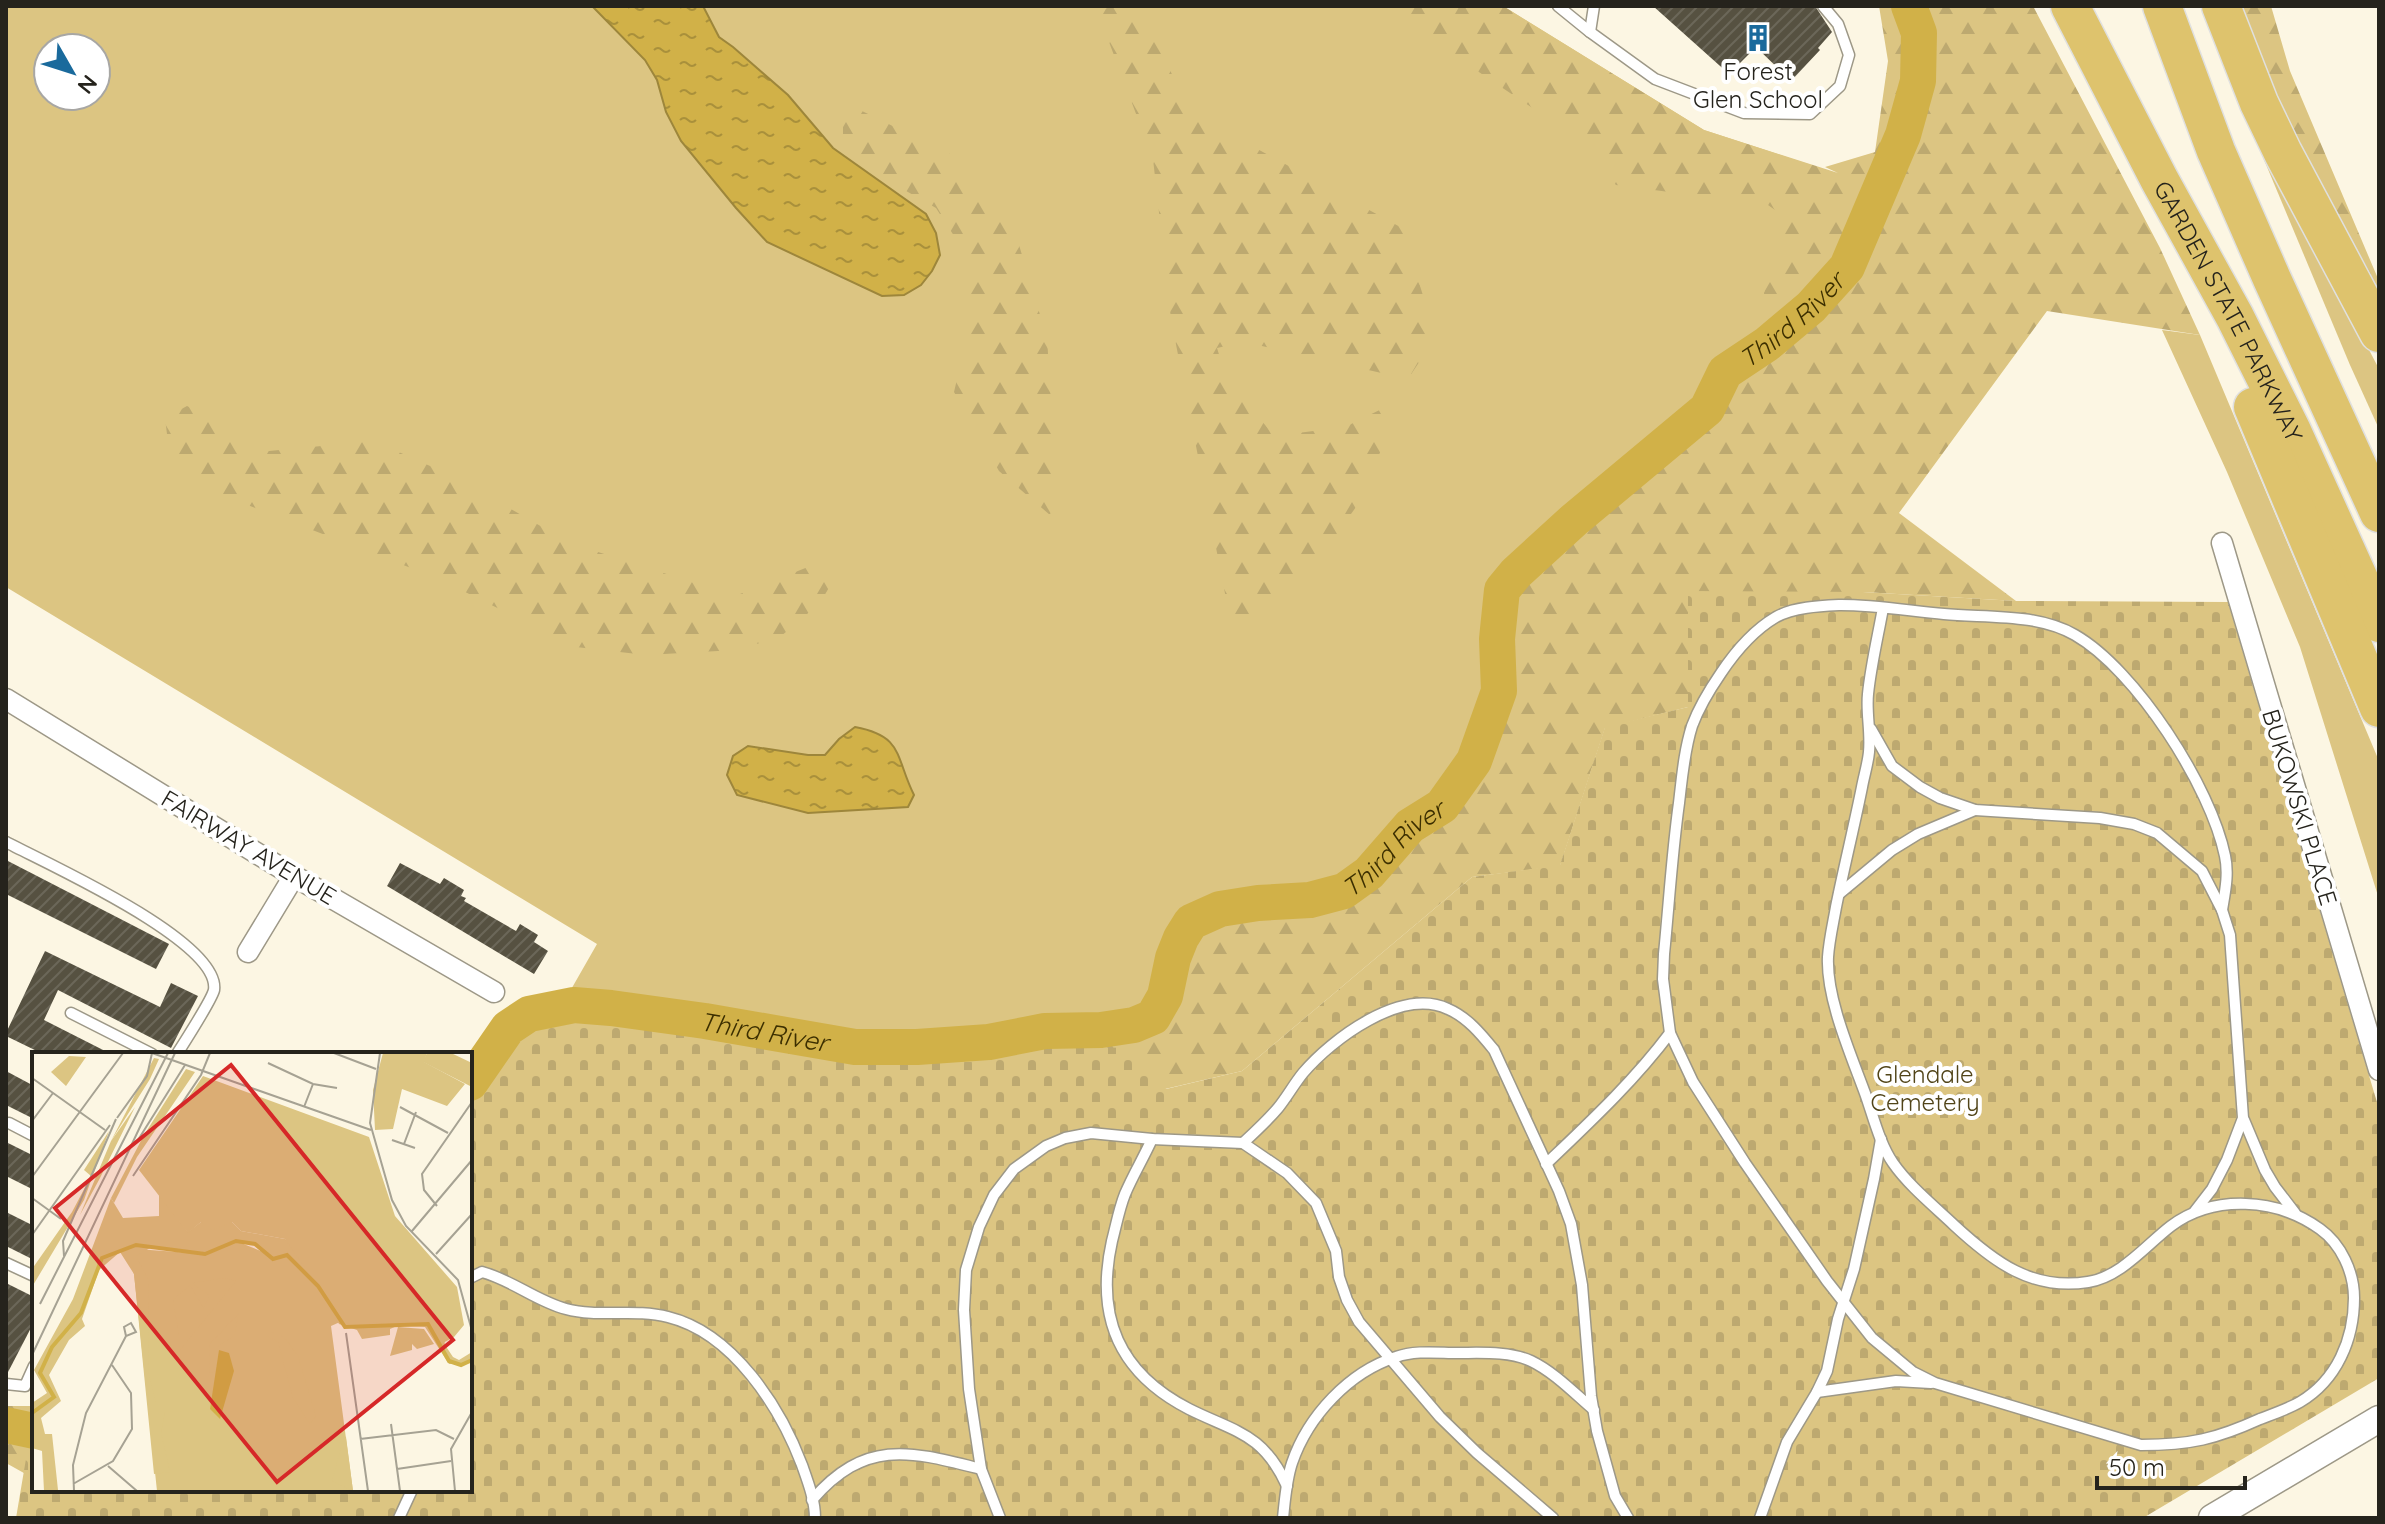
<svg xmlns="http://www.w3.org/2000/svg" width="2385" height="1524" font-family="Quicksand,sans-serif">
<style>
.green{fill:#dcc582;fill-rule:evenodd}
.forest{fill:url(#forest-firs)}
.cemetery{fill:url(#cemetery-stones)}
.water{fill:url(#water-ripples);stroke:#9d863b;stroke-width:2}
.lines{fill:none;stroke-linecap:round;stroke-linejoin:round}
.river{stroke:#d1b148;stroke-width:36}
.building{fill:url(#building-hatch)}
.service-casing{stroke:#9d9887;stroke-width:13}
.minor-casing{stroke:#9d9887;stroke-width:23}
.tertiary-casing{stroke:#9d9887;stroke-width:29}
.motorway-casing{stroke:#e0e0df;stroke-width:41}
.service{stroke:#fff;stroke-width:10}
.minor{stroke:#fff;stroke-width:20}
.tertiary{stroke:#fff;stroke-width:26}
.motorway{stroke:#dec36d;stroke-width:38}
.labels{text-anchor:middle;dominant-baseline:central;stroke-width:8;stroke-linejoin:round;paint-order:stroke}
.poi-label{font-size:24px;fill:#25231c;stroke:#fff}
.street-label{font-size:24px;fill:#25231c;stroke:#fff}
.park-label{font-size:24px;fill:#514418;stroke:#fff}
.water-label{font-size:26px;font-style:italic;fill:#3c2f00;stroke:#fff}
.inset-river{fill:none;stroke:#d1b148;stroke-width:4}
.inset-road{fill:none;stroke:#a6a293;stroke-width:2}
.view{fill:#d62828;fill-opacity:0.15;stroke:#d62828;stroke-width:4}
.inset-edge{fill:none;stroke:#25231c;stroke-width:4}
</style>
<defs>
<pattern id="forest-firs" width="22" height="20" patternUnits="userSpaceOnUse" patternTransform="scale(2)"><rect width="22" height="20" fill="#dcc582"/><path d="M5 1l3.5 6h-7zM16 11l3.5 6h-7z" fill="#bda970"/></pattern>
<pattern id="cemetery-stones" width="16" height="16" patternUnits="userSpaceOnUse" patternTransform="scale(2)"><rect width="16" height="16" fill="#dcc582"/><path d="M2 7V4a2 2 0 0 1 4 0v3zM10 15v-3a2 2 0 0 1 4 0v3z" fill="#bda970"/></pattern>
<pattern id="water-ripples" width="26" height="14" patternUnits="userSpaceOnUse" patternTransform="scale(2)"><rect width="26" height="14" fill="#d1b148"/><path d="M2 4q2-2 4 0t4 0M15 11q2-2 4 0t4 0" fill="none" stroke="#a9903b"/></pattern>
<pattern id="building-hatch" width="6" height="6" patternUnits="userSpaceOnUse" patternTransform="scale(2)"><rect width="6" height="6" fill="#565141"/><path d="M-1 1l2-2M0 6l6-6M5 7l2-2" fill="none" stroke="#6b6759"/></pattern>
</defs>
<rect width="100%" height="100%" fill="#fcf6e3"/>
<g class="green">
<path d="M6 6H1503L1704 130 1857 180 1767 344 1726 372 1707 409 1574 520 1516 573 1502 590 1497 639 1499 691 1474 761 1442 806 1410 826 1369 873 1344 891 1310 900 1258 903 1173 958 1165 996 1153 1017 1134 1025 1101 1030 1045 1031 989 1042 917 1047H855L705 1021 611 1008 574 1005 569 993 597 944 6 587ZM48 48H96V96H48Z"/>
<path d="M2239 100 2379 369V429L2350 365Z"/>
<path d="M2162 330 2200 335 2379 761V899L2300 647 2227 472Z"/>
</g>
<g class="forest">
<path d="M1118 6H1142L1188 111 1402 228 1430 318 1431 344 1408 379 1244 342 1217 348 1226 377 1274 436 1345 427 1404 398 1356 507 1298 588 1233 634 1171 319 1153 159 1097 10Z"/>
<path d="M1381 6H1503L1704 130 1838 173 1825 167 1875 152 1888 61 1879 6H2033L2160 248 2200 335 2047 311 1899 513 2016 601 1863 592 1688 707 1605 728 1560 866 1472 877 1242 1071 1165 1089 470 1188V1059L509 1015 569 993 575 1005 611 1008 705 1021 855 1047H917L989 1042 1045 1031 1101 1030 1134 1025 1153 1017 1165 996 1173 958 1181 938 1191 922 1220 909 1258 903 1310 900 1344 891 1369 873 1410 826 1442 806 1474 761 1499 691 1497 639 1502 590 1516 573 1574 520 1707 409 1725 372 1767 344 1764 293 1789 220 1768 205 1616 185 1565 130Z"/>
<path d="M2235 6H2271L2290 71 2379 281V318Z"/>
<path d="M862 111 958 158 1013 225 1047 338 1057 493 1050 515 999 471 954 392 968 333 969 259 936 208 843 155V123Z"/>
<path d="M187 406 224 423 269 451 374 441 457 478 570 543 735 596 813 565 827 572 834 579 820 603 780 637 736 650 646 655 576 647 437 578 185 481 168 442 165 418Z"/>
<path d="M6 1406H34V1490H242L27 1518 31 1477 6 1463Z"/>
</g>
<path class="cemetery" d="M1688 591 1863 592 2016 601 2228 602 2379 1109V1378L2143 1518H16L28 1447 34 1448V1490H174L193 1496 198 1490H470V1106L474 1096 521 1037 549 1023 589 1016 653 1022 836 1062H976L1044 1046 1128 1048 1166 1089 1242 1071 1472 877 1560 865 1605 727 1688 707Z"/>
<g class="water">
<path d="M592 6H703L719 37 733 47 788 95 833 148 926 214 936 233 940 255 932 271 921 285 904 295 882 296 767 242 736 208 681 141 666 112 657 80 645 60Z"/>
<path d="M855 727C904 736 895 757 914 795L908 807 808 813 737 795 727 775 733 756 748 746 808 755H825L839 739Z"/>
</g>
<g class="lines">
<g class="river">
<path id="s1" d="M470 1083 508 1028 529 1014 574 1005 611 1008 705 1021 855 1047H917L989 1042 1045 1031 1101 1030 1134 1025 1153 1017 1165 996 1173 958 1181 938 1191 922 1220 909 1258 903 1310 900 1344 891 1369 873 1410 826 1442 806 1474 761 1499 691 1497 639 1502 590 1516 573 1574 520 1707 409 1725 372 1767 344 1811 307 1847 267 1903 135 1918 81 1919 33 1909 6"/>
<path d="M6 1425 34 1431"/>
</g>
</g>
<g class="building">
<path d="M1653 6H1815L1832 32 1818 48 1820 50 1791 81 1756 47 1729 74Z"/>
<path d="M6 860 169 944 156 969 6 894Z"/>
<path d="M400 863 440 884 444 878 464 890 461 896 466 898 464 901 516 931 520 924 538 935 534 942 548 951 534 974 387 886Z"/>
<path d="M45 951 160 1007 171 983 198 996 171 1048 58 990 44 1020 111 1054H43L6 1036V1033Z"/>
<path d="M6 1071 34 1086V1119L6 1105Z"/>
<path d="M6 1142 34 1156V1190L6 1176Z"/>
<path d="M6 1212 34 1226V1260L6 1246Z"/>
<path d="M6 1283 34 1297V1322L6 1376Z"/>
</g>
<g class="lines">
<g class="service-casing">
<g id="service">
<path d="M1558 6 1590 32 1655 79 1744 113 1810 114 1840 86 1849 55 1838 24 1823 6"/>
<path d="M1590 32 1594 6"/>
<path d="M1883 608C1878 636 1871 665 1868 694 1866 713 1871 732 1869 752 1868 763 1864 776 1862 787 1854 827 1844 867 1836 907 1833 924 1829 941 1828 957 1826 999 1852 1057 1866 1096 1874 1119 1880 1144 1893 1163 1909 1186 1934 1206 1954 1225 1994 1262 2032 1291 2088 1282 2121 1277 2146 1245 2171 1226 2214 1194 2277 1198 2320 1229 2341 1244 2354 1272 2354 1298 2354 1339 2337 1380 2300 1402 2288 1409 2273 1414 2260 1419 2216 1439 2190 1445 2141 1445L1935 1383 1913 1372 1872 1338 1827 1281 1745 1163 1693 1082 1670 1033 1663 979 1664 954C1669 904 1672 853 1679 803 1682 778 1684 751 1692 726 1699 707 1710 689 1721 673 1735 652 1754 630 1776 617 1794 607 1821 606 1841 605 1875 605 1910 611 1944 614 1986 618 2037 613 2075 635 2136 670 2211 787 2225 856 2229 874 2225 892 2222 910"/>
<path d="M1871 729 1892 766 1920 787 1940 798 1975 810 2100 818 2134 824 2157 833 2202 871 2222 910 2230 935 2243 1118 2227 1160 2212 1189 2195 1211"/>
<path d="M6 842C45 863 221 941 214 990 212 999 184 1043 177 1054"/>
<path d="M1839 894 1892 850 1918 834 1975 810"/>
<path d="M71 1013 152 1054"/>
<path d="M2244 1120 2265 1170 2275 1187 2295 1213"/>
<path d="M9 1123 34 1136"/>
<path d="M1152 1139C1144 1157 1133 1175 1125 1194 1119 1209 1116 1226 1112 1241 1095 1317 1119 1373 1189 1409 1235 1432 1263 1433 1287 1486"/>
<path d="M1243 1143C1255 1132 1267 1121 1278 1108 1287 1097 1294 1084 1303 1073 1332 1039 1401 987 1448 1009 1467 1017 1481 1034 1494 1050L1559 1191 1571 1224 1582 1285 1591 1396 1597 1431 1615 1496 1628 1518"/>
<path d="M1546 1164C1590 1122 1634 1081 1670 1033"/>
<path d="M6 1263 34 1276"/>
<path d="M470 1278 482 1272C512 1280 536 1301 566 1309 599 1318 634 1308 668 1317 733 1333 780 1407 802 1465 808 1482 815 1500 815 1518"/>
<path d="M6 1384 25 1386 34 1366"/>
<path d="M1817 1392 1896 1381 1931 1383"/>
<path d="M812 1500C866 1438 910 1451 981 1469"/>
<path d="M399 1518 412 1490"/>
<path d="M1000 1518 981 1469 969 1389 964 1310 966 1270 979 1227 994 1195 1014 1169 1046 1146 1065 1138 1091 1133 1152 1139 1243 1143 1287 1173 1316 1203 1336 1251 1339 1277 1347 1300 1359 1322 1440 1417 1477 1453 1553 1518"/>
<path d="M1283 1518C1285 1500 1286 1481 1292 1463 1308 1416 1349 1372 1396 1357 1416 1350 1438 1353 1458 1353 1481 1353 1509 1351 1531 1361 1554 1372 1574 1393 1594 1410"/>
<path d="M1760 1518 1787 1442 1817 1392 1827 1371 1838 1319 1854 1269 1874 1179 1881 1139"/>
</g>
</g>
<g class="minor-casing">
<g id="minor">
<path d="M2222 543 2379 1070"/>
<path d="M6 699 294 876 494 992"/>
<path d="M248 952 294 876"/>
</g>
</g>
<g class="tertiary-casing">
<path id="tertiary" d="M2212 1518 2379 1419"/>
</g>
<g class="motorway-casing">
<g id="motorway">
<path id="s2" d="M2070 6 2159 179 2235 317 2292 431 2379 623"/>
<path d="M2162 6 2216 151 2272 279 2379 513"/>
<path d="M2221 6 2259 103 2283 153 2379 333"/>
<path d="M2253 407 2379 708"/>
</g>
</g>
<use href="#service" class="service"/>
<use href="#minor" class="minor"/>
<use href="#tertiary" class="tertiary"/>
<use href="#motorway" class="motorway"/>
</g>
<defs>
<g id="building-bare" transform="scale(2.16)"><path d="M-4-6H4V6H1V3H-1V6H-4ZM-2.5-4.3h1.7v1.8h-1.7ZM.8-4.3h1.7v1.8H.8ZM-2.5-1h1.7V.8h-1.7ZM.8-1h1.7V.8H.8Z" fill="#1a6a9c" stroke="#fff" stroke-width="2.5" paint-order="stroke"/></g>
</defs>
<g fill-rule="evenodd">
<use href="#building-bare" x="1758" y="38"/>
</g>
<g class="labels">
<g class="poi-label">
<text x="1758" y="71">Forest<tspan x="1758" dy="28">Glen School</tspan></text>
</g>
<g class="street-label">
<text stroke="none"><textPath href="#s2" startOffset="344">GARDEN STATE PARKWAY</textPath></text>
<text transform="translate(2300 807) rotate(73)">BUKOWSKI PLACE</text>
<text transform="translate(249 847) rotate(31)">FAIRWAY AVENUE</text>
</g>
<g class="park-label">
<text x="1925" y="1074">Glendale<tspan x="1925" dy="28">Cemetery</tspan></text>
</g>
<g class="water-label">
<text stroke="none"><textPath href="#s1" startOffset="1746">Third River</textPath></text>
<text stroke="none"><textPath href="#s1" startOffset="1050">Third River</textPath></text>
<text stroke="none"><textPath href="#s1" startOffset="330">Third River</textPath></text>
</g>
</g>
<g transform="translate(32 1052)">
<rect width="440" height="440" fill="#fcf6e3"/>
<path d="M395 1H419L440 11V35L391 10ZM154 17 163 20 105 105 82 151 79 146 112 83ZM103 55 68 126 48 163 79 89ZM204 189 246 206 258 204 286 234 308 270 299 274 321 439H125L102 222 91 196 159 201ZM366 275 392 277 402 292 385 297 380 292V298L358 304Z" fill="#dcc582"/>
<path d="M37 4 54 5 34 34 19 20ZM122 6 127 7 118 27 79 89ZM77 79 52 148 0 235V217L40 160 59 124 52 118ZM127 142 156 180 169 170H200L209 179 253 187 409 264 413 293 421 305 427 308 440 300V311L417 312 393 275 365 274 358 277V283L330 287 325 278 307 272 286 234 255 203 241 207 223 192 204 189 173 202 120 195 104 204 116 227 117 323 124 351 133 360 129 381 138 420 122 422 102 222 88 200 67 218 50 267 53 274 37 288 17 323 29 349 9 366 13 382H20L26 438 12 439 10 399 0 396V351L15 341 2 318 41 247 79 146 91 166 127 164ZM192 226 204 229 144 303 139 299 147 283 141 248 158 233 172 257 177 243 160 231ZM207 261 202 284 185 295V319L178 321 177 293ZM239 280 252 285 266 304 284 364 278 372 261 346 246 290 235 284ZM312 384 314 385 321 439 300 429Z" fill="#dcc582"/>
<path d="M171 24 337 85 363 164 425 235 432 273 422 285 409 292 399 269 312 272 253 187 209 179 200 170 180 178 169 170 156 181 107 118Z" fill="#dcc582"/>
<path d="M351 1H395L392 10 433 32 415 54 370 37 361 77 343 78 341 38Z" fill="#dcc582"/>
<path d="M187 298 197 301 202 319 188 367 178 357Z" fill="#d1b148"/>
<path class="inset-river" d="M0 361 22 345 8 321 20 295 49 261 70 206 104 193 173 202 204 189 223 192 241 207 255 203 286 234 313 275 396 272 417 309 429 313 440 308"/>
<path class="inset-road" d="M120 1 339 78M302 1 344 17M348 1 338 71 360 148 374 174 426 228 440 279M236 11 281 32 305 36M0 26 73 78M272 55 281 32M368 55 416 81M85 66 115 24 120 1M0 69 21 41M106 88 153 13M360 88 383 96M372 92 384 60M101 124 169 23 178 1M0 125 91 1M0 146 29 167M405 154 392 138 390 122 440 50M380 179 440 108M0 183 78 73M404 202 440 162M32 204 31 189 84 67M8 252 136 1M314 281 336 439M0 303 143 1M359 372 368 439M328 387 404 378 422 387M76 414 105 439M365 417 419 409M41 432 81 409 100 377 99 341 80 313M42 439 41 413 54 361 94 284 104 280 99 271 92 275 94 284M423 439 419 397 440 360"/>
<path class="view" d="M199 13 421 288 245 430 23 156Z"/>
<rect width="440" height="440" class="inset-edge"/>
</g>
<rect width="2385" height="1524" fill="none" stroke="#25231c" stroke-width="16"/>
<g transform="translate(72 72) rotate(129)"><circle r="38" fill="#ffffff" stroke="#a8a7a4" stroke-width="2"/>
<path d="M0-6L14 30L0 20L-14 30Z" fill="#1a6a9c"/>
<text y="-12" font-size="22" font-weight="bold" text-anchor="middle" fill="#25231c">N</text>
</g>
<path d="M2097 1476v12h148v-12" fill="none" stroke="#25231c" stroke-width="4"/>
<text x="2109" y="1476" font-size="24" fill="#25231c" stroke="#ffffff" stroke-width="6" paint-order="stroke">50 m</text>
</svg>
